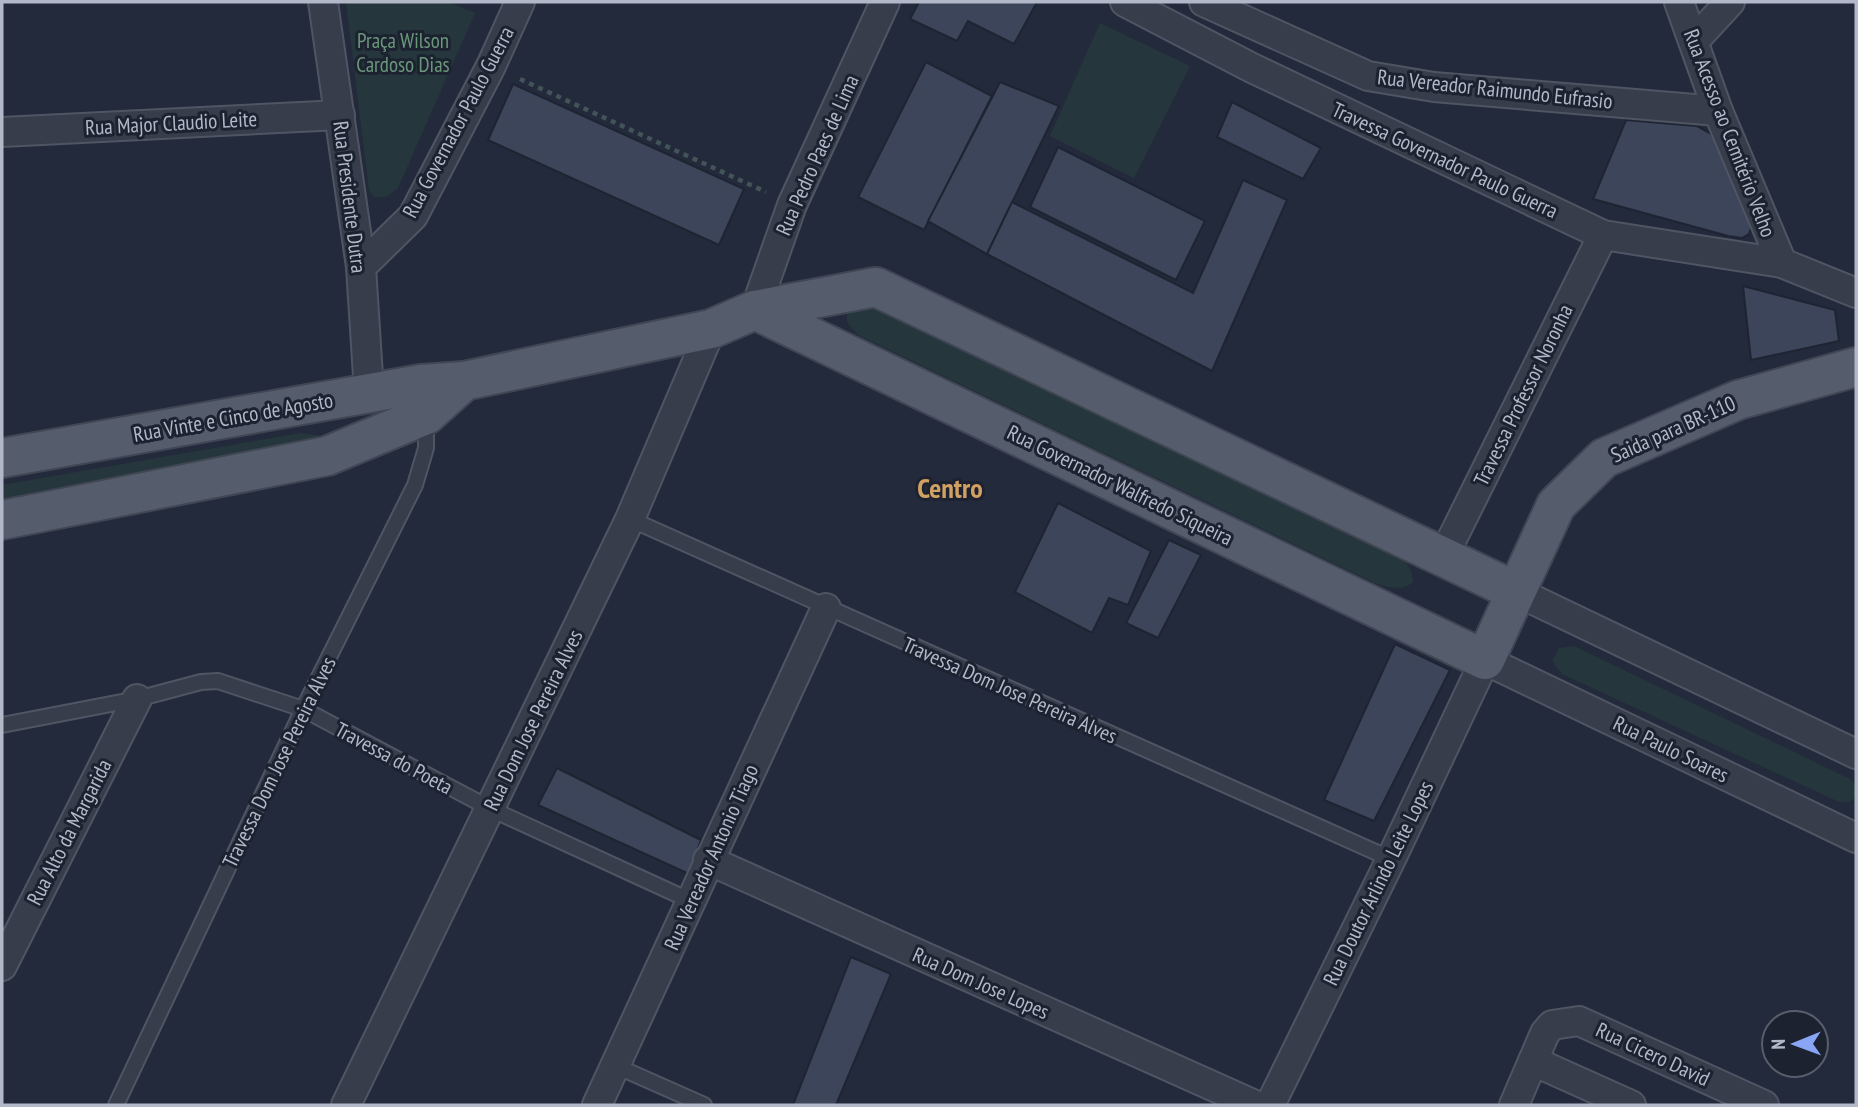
<svg xmlns="http://www.w3.org/2000/svg" width="1858" height="1107" font-family="'PT Sans Narrow',sans-serif">
<style>
.green{fill:#25373c}
.building{fill:#3c4559;stroke:#1e2432;stroke-width:2}
.lines{fill:none;stroke-linecap:round;stroke-linejoin:round}
.lane-casing{stroke:#4f5563;stroke-width:18}
.street-casing{stroke:#4f5563;stroke-width:32}
.primary-casing{stroke:#404654;stroke-width:42}
.path{stroke:#435459;stroke-width:4.5;stroke-dasharray:5 5;stroke-linecap:butt}
.lane{stroke:#373d4b;stroke-width:14}
.street{stroke:#373d4b;stroke-width:28}
.primary{stroke:#555c6b;stroke-width:38}
.labels{text-anchor:middle;dominant-baseline:central;stroke-width:6;stroke-linejoin:round;paint-order:stroke}
.park-label{font-size:21px;fill:#6a977a;stroke:#1c2230}
.street-label{font-size:21px;fill:#b2b8c7;stroke:#1c2230}
.district-label{font-size:28px;font-weight:bold;fill:#d1a163;stroke:#1c2230}
</style>
<rect width="100%" height="100%" fill="#232a3b"/>
<g class="green">
<path d="M346 2H448L475 13 398 188 386 197H374L369 190Z"/>
<path d="M1100 23 1190 66 1134 178 1050 136Z"/>
<path d="M858 299 1388 551C1402 559 1413 564 1413 582 1403 592 1387 587 1375 583L858 335 847 322V307Z"/>
<path d="M300 433 322 436 312 443 2 509V485Z"/>
<path d="M1574 646 1852 780 1856 788 1855 798 1849 802H1839L1562 674 1552 661 1559 648Z"/>
</g>
<g class="building">
<path d="M919 2H1037L1014 44 968 21 957 41 910 19Z"/>
<path d="M926 62 992 96 924 230 858 197Z"/>
<path d="M1000 82 1059 106 987 254 928 221Z"/>
<path d="M513 84 744 189 719 245 488 140Z"/>
<path d="M1232 102 1321 148 1303 179 1217 137Z"/>
<path d="M1626 120 1697 126 1719 138 1752 225 1749 234 1742 238 1728 236 1593 199Z"/>
<path d="M1058 147 1205 221 1176 280 1030 207Z"/>
<path d="M1243 180 1287 200 1212 371 987 254 1012 202 1193 293Z"/>
<path d="M1743 286 1835 310 1839 341 1751 360Z"/>
<path d="M1058 503 1151 551 1128 605 1109 598 1092 633 1015 592Z"/>
<path d="M1169 540 1201 555 1158 638 1126 623Z"/>
<path d="M1395 644 1450 670 1374 821 1324 800Z"/>
<path d="M557 768 701 840 689 874 538 805Z"/>
<path d="M851 957 891 974 836 1105H793Z"/>
</g>
<g class="lines">
<g class="lane-casing">
<g id="lane">
<path d="M630 519 1391 859"/>
<path d="M2 725 137 699 201 682 218 681 303 709 491 809 691 901"/>
<path d="M616 1066 704 1105"/>
<path d="M116 1105 303 709 415 485 426 448V417"/>
</g>
</g>
<g class="street-casing">
<g id="street">
<path d="M323 2 361 267 369 392"/>
<path d="M1125 2 1252 68 1603 235 1782 263 1856 293"/>
<path d="M1204 2 1368 76 1434 87 1718 111"/>
<path d="M1679 2 1718 111 1782 263"/>
<path d="M1694 41 1730 2"/>
<path d="M2 132 340 115"/>
<path d="M361 267 413 216 491 66 520 2"/>
<path d="M755 310 792 205 885 2"/>
<path d="M1444 555 1603 235"/>
<path d="M1515 591 1856 754"/>
<path d="M708 860 1255 1105"/>
<path d="M2 966 137 699"/>
<path d="M1533 1061 1631 1105"/>
<path d="M346 1105 630 519 711 329"/>
<path d="M597 1105 826 608"/>
<path d="M1270 1105 1391 859 1485 660 1856 838"/>
<path d="M1514 1105 1545 1033 1552 1025 1579 1021 1764 1105"/>
</g>
</g>
<g class="primary-casing">
<g id="primary">
<path d="M755 310 1485 660 1556 505 1604 458 1738 400 1856 367"/>
<path d="M2 458 421 384 464 381 711 329 755 310 876 287 1515 591"/>
<path d="M2 520 327 456 426 415 464 381"/>
</g>
</g>
<path class="path" d="M520 79 766 192"/>
<use href="#lane" class="lane"/>
<use href="#street" class="street"/>
<use href="#primary" class="primary"/>
</g>
<g class="labels">
<g class="park-label">
<text x="403" y="40">Praça Wilson<tspan x="403" dy="24">Cardoso Dias</tspan></text>
</g>
<g class="street-label">
<text transform="translate(1495 89) rotate(6)">Rua Vereador Raimundo Eufrasio</text>
<text transform="translate(458 122) rotate(-62)">Rua Governador Paulo Guerra</text>
<text transform="translate(171 123) rotate(-3)">Rua Major Claudio Leite</text>
<text transform="translate(1730 133) rotate(69)">Rua Acesso ao Cemitério Velho</text>
<text transform="translate(817 155) rotate(-66)">Rua Pedro Paes de Lima</text>
<text transform="translate(1445 160) rotate(25)">Travessa Governador Paulo Guerra</text>
<text transform="translate(350 197) rotate(83)">Rua Presidente Dutra</text>
<text transform="translate(1523 395) rotate(-64)">Travessa Professor Noronha</text>
<text transform="translate(233 417) rotate(-10)">Rua Vinte e Cinco de Agosto</text>
<text transform="translate(1673 429) rotate(-24)">Saida para BR-110</text>
<text transform="translate(1120 485) rotate(26)">Rua Governador Walfredo Siqueira</text>
<text transform="translate(1010 690) rotate(24)">Travessa Dom Jose Pereira Alves</text>
<text transform="translate(533 720) rotate(-64)">Rua Dom Jose Pereira Alves</text>
<text transform="translate(1671 749) rotate(26)">Rua Paulo Soares</text>
<text transform="translate(394 758) rotate(28)">Travessa do Poeta</text>
<text transform="translate(279 762) rotate(-64)">Travessa Dom Jose Pereira Alves</text>
<text transform="translate(69 832) rotate(-63)">Rua Alto da Margarida</text>
<text transform="translate(711 857) rotate(-66)">Rua Vereador Antonio Tiago</text>
<text transform="translate(1378 883) rotate(-64)">Rua Doutor Arlindo Leite Lopes</text>
<text transform="translate(981 983) rotate(24)">Rua Dom Jose Lopes</text>
<text transform="translate(1653 1054) rotate(25)">Rua Cicero David</text>
</g>
<g class="district-label">
<text x="950" y="487">Centro</text>
</g>
</g>
<rect width="1858" height="1107" fill="none" stroke="#b2b8c7" stroke-width="7"/>
<g transform="translate(1795 1044) rotate(269)"><circle r="33" fill="#1c2230" stroke="#585e6c" stroke-width="2"/>
<path d="M0-5L12 26L0 18L-12 26Z" fill="#89a5f5"/>
<text y="-10" font-size="19" font-weight="bold" text-anchor="middle" fill="#b2b8c7">N</text>
</g>
</svg>
